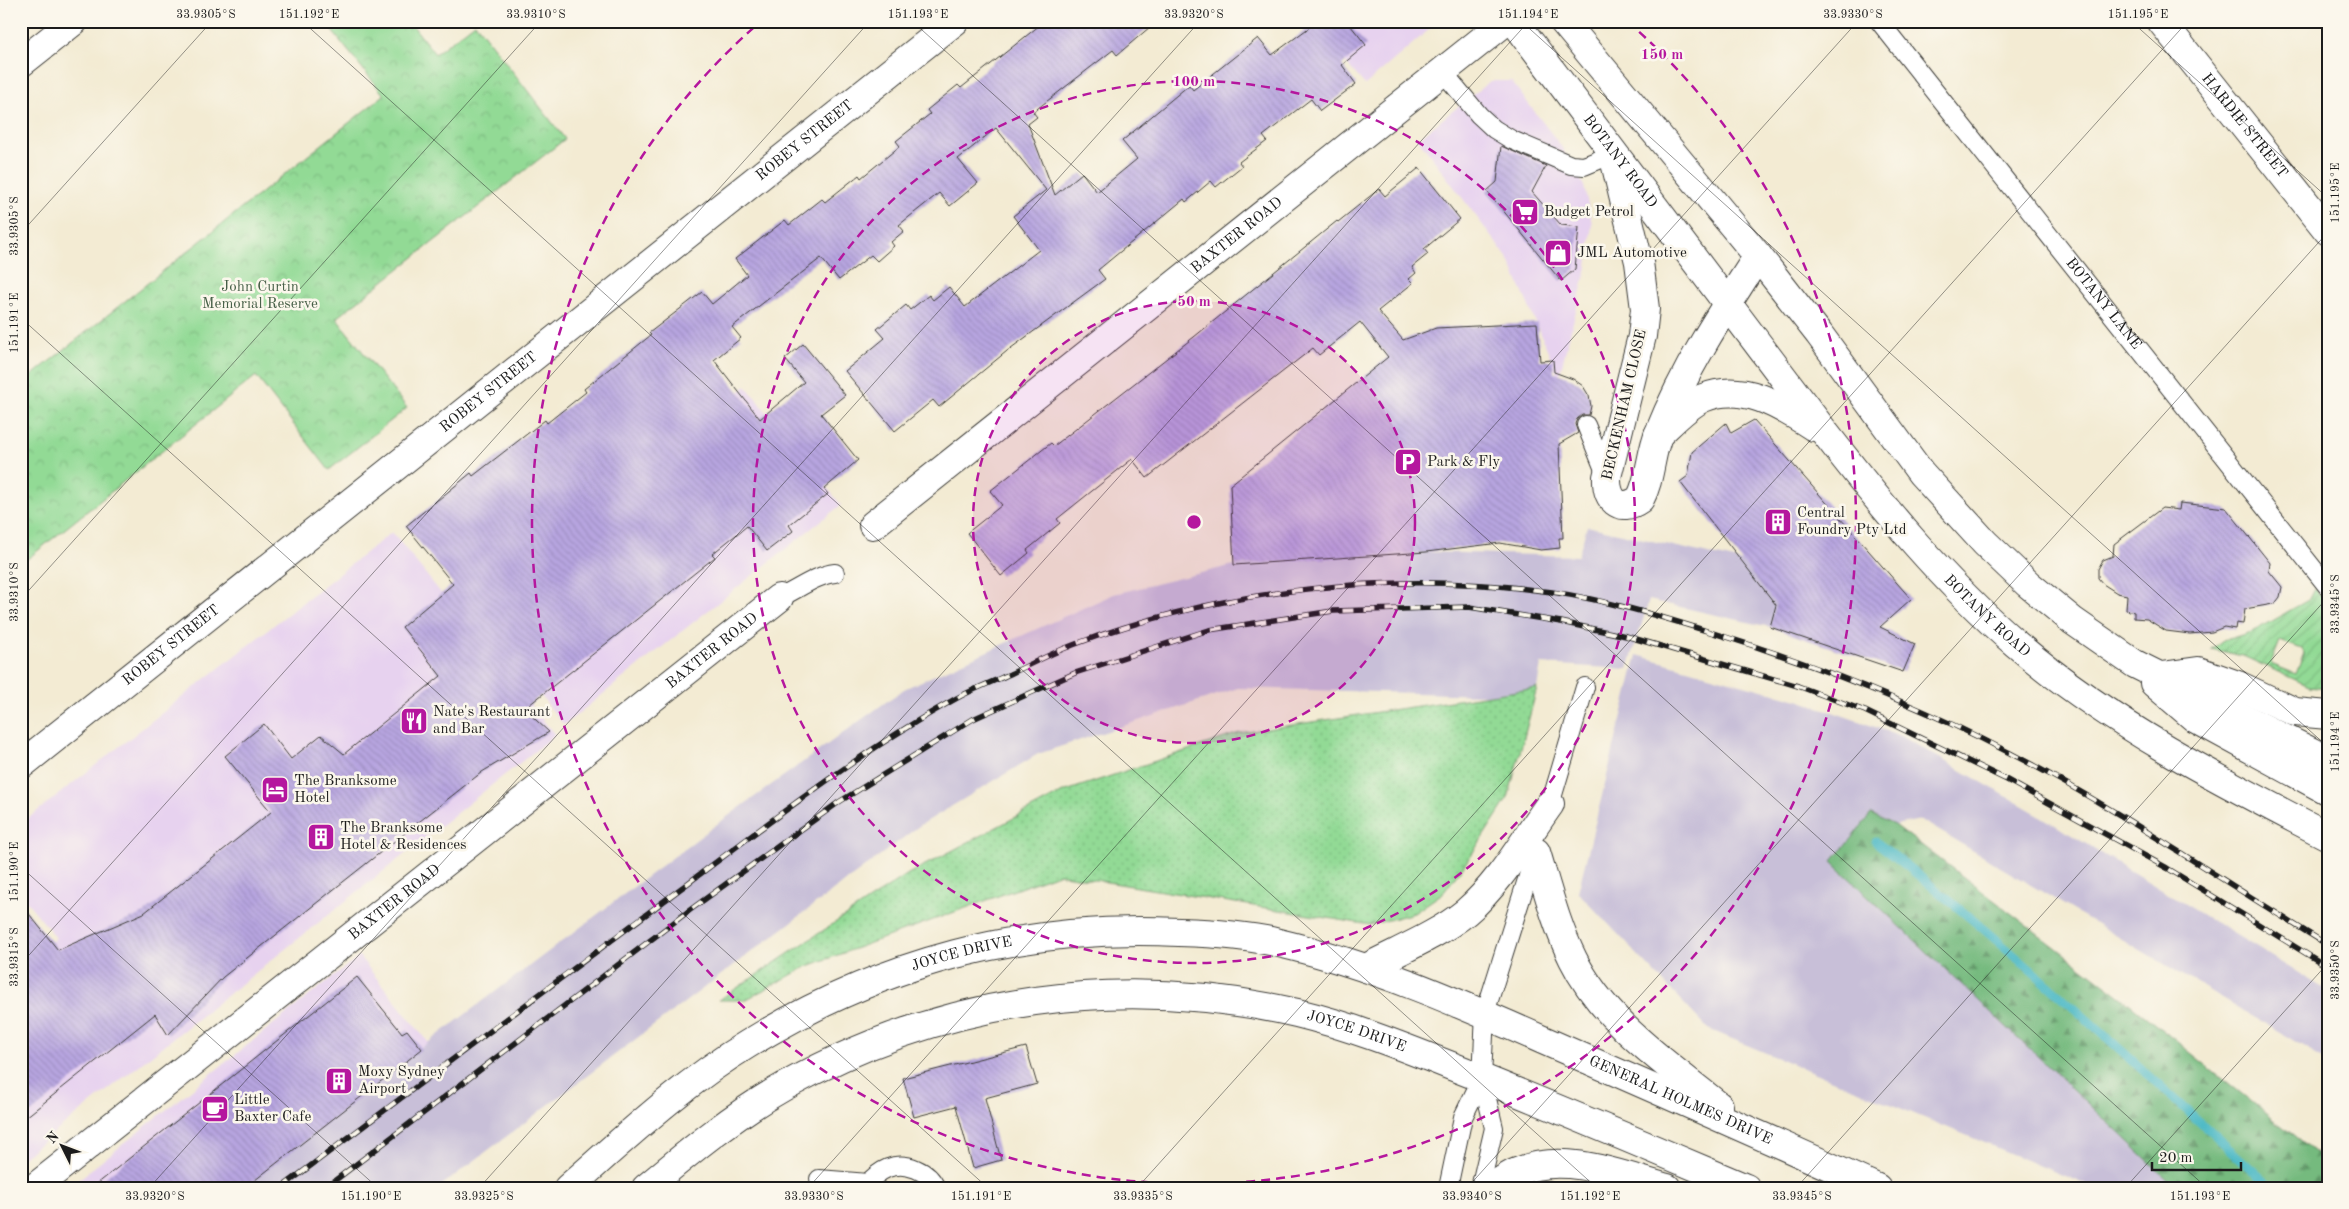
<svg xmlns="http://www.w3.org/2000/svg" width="2349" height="1209" font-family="'Old Standard TT',serif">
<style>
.built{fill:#e7d2ef}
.industrial{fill:#c8bfd8}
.grass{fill:url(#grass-dots);stroke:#577b58}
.forest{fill:url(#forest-firs);stroke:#486b4d}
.park{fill:url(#park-crowns);stroke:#577b58}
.garden{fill:url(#garden-furrows);stroke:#577b58;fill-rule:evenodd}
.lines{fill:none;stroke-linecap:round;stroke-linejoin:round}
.stream{stroke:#4ab8c4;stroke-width:9}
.building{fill:url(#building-back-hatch)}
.service-casing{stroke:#3c3b37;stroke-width:20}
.minor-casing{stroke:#3c3b37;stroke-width:30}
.tertiary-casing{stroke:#3c3b37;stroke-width:30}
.primary-casing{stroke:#3c3b37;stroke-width:30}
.service{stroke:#fff;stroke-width:18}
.minor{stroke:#fff;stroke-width:28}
.tertiary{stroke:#fff;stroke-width:28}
.primary{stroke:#fff;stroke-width:28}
.rail-casing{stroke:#1c1c1c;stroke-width:5.5}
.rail{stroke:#fbf7ec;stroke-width:4;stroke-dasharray:11;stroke-linecap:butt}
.ticks{fill:none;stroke:#1c1c1c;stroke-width:1;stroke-opacity:0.45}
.ring{fill:none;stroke:#b5179e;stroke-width:2.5;stroke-dasharray:9 6}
.labels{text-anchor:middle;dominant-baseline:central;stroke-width:5;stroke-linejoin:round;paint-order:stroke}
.street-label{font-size:15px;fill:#1c1c1c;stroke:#fbf7ec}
.poi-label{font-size:15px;fill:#1c1c1c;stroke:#fbf7ec;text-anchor:start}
.park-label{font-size:15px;fill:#455e46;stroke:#fbf7ec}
.centre{fill:#b5179e;stroke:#fbf7ec;stroke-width:2.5}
.ring-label{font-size:15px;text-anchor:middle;font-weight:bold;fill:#b5179e;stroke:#fbf7ec;stroke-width:5;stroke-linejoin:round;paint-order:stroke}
.neatline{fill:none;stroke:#1c1c1c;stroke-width:2}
.ticks-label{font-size:12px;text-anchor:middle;fill:#1c1c1c}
</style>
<defs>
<pattern id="grass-dots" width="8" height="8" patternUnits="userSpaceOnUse" patternTransform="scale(1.25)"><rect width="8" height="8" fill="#92da95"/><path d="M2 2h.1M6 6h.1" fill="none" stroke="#7dba80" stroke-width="1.8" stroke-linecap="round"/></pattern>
<pattern id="forest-firs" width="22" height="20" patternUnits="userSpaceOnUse" patternTransform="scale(1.25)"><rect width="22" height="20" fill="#75ba7e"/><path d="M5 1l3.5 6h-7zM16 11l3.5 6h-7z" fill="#5f9666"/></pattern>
<pattern id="park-crowns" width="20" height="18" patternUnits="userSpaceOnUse" patternTransform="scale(1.25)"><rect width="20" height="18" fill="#92da95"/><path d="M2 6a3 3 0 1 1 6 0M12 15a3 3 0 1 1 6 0" fill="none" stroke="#7dba80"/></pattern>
<pattern id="garden-furrows" width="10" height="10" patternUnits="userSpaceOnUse" patternTransform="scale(1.25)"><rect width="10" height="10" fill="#92da95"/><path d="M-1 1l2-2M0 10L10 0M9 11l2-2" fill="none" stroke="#7dba80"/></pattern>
<pattern id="building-back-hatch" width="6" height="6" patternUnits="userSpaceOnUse" patternTransform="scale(1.25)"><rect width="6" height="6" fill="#b7a5e0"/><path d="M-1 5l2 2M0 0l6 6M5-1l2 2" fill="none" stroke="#9d8dc0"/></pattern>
</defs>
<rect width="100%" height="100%" fill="#fbf7ec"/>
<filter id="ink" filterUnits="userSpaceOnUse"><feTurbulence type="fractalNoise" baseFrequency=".02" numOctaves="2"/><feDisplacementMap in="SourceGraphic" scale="10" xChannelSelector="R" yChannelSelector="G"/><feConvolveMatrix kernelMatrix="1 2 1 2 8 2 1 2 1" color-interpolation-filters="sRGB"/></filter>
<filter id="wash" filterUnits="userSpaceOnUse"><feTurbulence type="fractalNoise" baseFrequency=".0096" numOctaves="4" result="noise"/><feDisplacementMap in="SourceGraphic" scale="20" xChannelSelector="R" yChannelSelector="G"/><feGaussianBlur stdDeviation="1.12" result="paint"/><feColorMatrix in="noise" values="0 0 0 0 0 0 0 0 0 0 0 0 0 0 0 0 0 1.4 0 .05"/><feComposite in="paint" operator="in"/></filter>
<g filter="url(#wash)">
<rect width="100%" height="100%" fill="#f3ebd3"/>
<g class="built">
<path d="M1309 21H1439L1365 85Z"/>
<path d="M1490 81H1511L1561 146 1584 186 1592 224 1587 267 1559 377 1509 260 1418 139Z"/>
<path d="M746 386 841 505 564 725 470 606Z"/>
<path d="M392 532 555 735 21 1159V965L56 938 21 894V824Z"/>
<path d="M359 956 432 1047 256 1188H68Z"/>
</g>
<g class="industrial">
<path d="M1587 526 1743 562 1776 605 1770 627 1649 600 1628 669 1541 664 1537 688 1487 695 1238 688 1038 754 919 826 438 1188H236L709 830 904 689 1114 594 1234 565 1426 552 1578 556Z"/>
<path d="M1637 655 1801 701 1901 736 2032 811 2328 991V1061L1921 820 1895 825 1871 814 1832 862 2177 1188H2094L1708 1029 1578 892Z"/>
</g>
<path class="grass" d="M1537 688 1508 798 1470 857 1444 892 1414 913 1370 925 1058 874 808 966 745 1000H719L908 874 1063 792 1239 733Z"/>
<path class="forest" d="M1871 814 1895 825 2120 996 2328 1163V1188H2177L1832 862Z"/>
<path class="park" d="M324 21H409L435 54 475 23 565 139 336 318 407 408 329 470 256 376 21 564V384L384 95Z"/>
<path class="garden" d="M2315 589 2328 604V688L2309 686 2243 656 2211 649 2225 640 2252 632 2310 599ZM2280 641 2302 649 2304 653 2296 674 2271 664Z"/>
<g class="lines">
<path class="stream" d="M1876 842C2015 949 2142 1070 2272 1188"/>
</g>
<g id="blocks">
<g class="building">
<path d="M1045 21H1157L1117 55 1113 50 1033 112 1037 117 1028 124 1055 195 1082 173 1097 192 1137 159 1122 141 1189 85 1193 90 1258 38 1272 55 1318 21H1347L1366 45 1342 65 1356 84 1320 111 1311 99 1263 136 1267 141 1239 162 1242 166 1216 187 1211 181 1186 202 1184 199 1098 270 1105 279 1007 351 939 407 933 400 895 431 845 371 885 338 877 329 906 305 910 310 929 295 933 300 949 287 965 307 1039 250 1013 216 1046 190 996 128 958 159 978 183 950 206 939 193 899 225 904 231 891 242 894 246 877 261 871 255 839 280 821 258 732 327 741 338 714 360 760 419 804 382 785 359 803 344 845 395 821 414 858 460 824 489 828 494 789 525 793 531 767 551 747 526 712 554 715 557 524 709 549 732 482 772 223 977 168 1035 155 1014 21 1121V904L58 950 144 913 271 812 225 756 264 724 291 759 321 735 344 754 441 676 402 627 453 584 406 526 471 473 473 476 545 420 547 423 586 392 584 389 651 335 649 333 702 292 712 304 747 275 735 259 785 220 789 225 822 199 825 202 859 175 861 178 900 146 896 141 930 114 927 110 958 85 961 88Z"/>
<path d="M1501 146 1546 166 1532 192 1561 225 1579 227 1575 269 1561 281 1487 191 1497 182Z"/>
<path d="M1419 168 1460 219 1424 249 1428 254 1412 267 1416 273 1409 279 1413 283 1378 311 1403 340 1436 328 1537 323 1540 361 1553 360 1554 372 1573 379 1583 386 1589 396 1591 406 1589 415H1582L1577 419 1575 424 1578 433 1559 444 1563 538H1559L1560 548 1541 550 1500 543 1426 552 1234 565 1230 485 1388 357 1360 322 1319 355 1313 348 1147 478 1132 459 1057 519 1060 523 1027 550 1029 553 1001 576 967 533 1002 505 990 491 1051 443 1054 446 1194 337 1337 221 1338 222 1379 189 1385 196Z"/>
<path d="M1754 420 1911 599 1880 627 1915 644 1903 672 1770 627 1776 605 1680 482 1688 476 1692 452 1726 423 1731 433Z"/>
<path d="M2180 503 2226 508 2270 563 2269 571 2282 587 2280 597 2277 601 2273 604 2245 609 2243 624 2236 623 2235 629 2224 627 2212 632 2190 634 2166 631 2147 619 2134 618V612L2126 610 2127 595 2117 593 2103 584 2098 578V569L2103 560 2113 556 2114 544 2162 508 2179 510Z"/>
<path d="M357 977 402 1033 407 1030 422 1049 245 1188H92Z"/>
<path d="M1026 1047 1037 1084 985 1098 1001 1160 973 1168 956 1106 914 1117 903 1078Z"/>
</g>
</g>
</g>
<g filter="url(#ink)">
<use href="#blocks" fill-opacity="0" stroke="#3c3b37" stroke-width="1"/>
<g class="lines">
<g class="service-casing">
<g id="service">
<path id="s1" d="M1879 21 2328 587"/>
<path d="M1443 72 1479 115 1494 129 1512 140 1571 165 1584 166 1613 154"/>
<path d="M1586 425 1607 477"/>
<path d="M779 598C797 590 816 575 835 573"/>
<path d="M1547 815 1585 687"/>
<path d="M819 1179 868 1183"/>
<path d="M863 1188C870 1180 878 1172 888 1168 906 1161 929 1171 936 1188"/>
<path d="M1448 1188 1463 1117 1482 1078"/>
<path d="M1480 1188 1494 1128 1482 1078 1485 1013 1535 854"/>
</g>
</g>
<g class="minor-casing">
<g id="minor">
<path id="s2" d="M2161 21 2328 231"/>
<path d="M21 63 74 21"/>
<path d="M1613 154 1639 262 1645 309 1642 336 1607 477C1606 499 1619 514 1640 499 1651 479 1650 454 1659 433 1684 370 1721 313 1758 256"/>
<path id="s3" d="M873 525 1506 21"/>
<path id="s4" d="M34 1188 779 598"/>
</g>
</g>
<g class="tertiary-casing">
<g id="tertiary">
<path id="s5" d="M21 765 955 21"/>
</g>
</g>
<g class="primary-casing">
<g id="primary">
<path id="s6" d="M1514 21 1826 434C1884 509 1944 582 2016 644 2110 724 2219 780 2328 836"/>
<path d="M1563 21 1758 256 1819 334 1921 473 1985 543 2028 584 2073 621 2135 664 2328 760"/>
<path d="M1658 435C1671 423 1686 406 1703 398 1743 381 1781 406 1814 427"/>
<path d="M2162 676 2198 671 2240 686 2295 712 2328 715"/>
<path d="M2154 683 2196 719 2328 791"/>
<path d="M1536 852C1547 888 1556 925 1573 959 1604 1022 1666 1063 1719 1106"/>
<path d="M1366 968C1398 951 1438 935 1466 912 1500 883 1524 840 1550 804"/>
<path id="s7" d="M568 1188C625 1138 682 1084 748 1044 882 962 1021 924 1179 932 1212 933 1246 935 1279 943 1381 967 1472 1009 1568 1051 1671 1096 1774 1141 1877 1188"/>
<path id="s8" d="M646 1188C690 1151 735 1114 785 1086 944 997 1120 973 1297 1013 1359 1028 1418 1053 1477 1076 1567 1112 1656 1150 1746 1188"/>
<path d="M1490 1188C1499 1183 1507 1176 1517 1172 1563 1151 1621 1175 1667 1188"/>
</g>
</g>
<use href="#service" class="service"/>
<use href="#minor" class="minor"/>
<use href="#tertiary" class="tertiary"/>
<use href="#primary" class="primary"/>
<g class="rail-casing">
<g id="rail">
<path d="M281 1188C414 1088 547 988 680 889 770 822 859 752 957 698 974 689 992 682 1010 674 1031 664 1052 653 1073 645 1224 588 1393 570 1552 592 1606 600 1659 616 1710 632 1814 664 1914 703 2010 753 2120 810 2222 881 2328 945"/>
<path d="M325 1188 690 910 839 802 973 719 1075 673 1209 630 1333 611 1469 607 1561 622 1626 636 1798 686 1865 711 2007 780 2167 868 2328 967"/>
</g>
</g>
<use href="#rail" class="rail"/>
</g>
</g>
<path class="ticks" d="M302 21 1597 1188M912 21 2207 1188M1521 21 2328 747M2131 21 2328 198M21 233 212 21M21 318 988 1188M21 599 541 21M21 867 378 1188M21 964 870 21M149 1188 1200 21M479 1188 1529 21M808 1188 1858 21M1137 1188 2188 21M1467 1188 2328 232M1796 1188 2328 597M2125 1188 2328 963"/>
<circle cx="1194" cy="522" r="221" fill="#b5179e" fill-opacity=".12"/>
<g class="ring">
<circle cx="1194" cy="522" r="221"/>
<circle cx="1194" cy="522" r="441"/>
<path d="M1628 22A662 662 0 1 1 760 22"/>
</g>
<defs>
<g id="supermarket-square" transform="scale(1.4375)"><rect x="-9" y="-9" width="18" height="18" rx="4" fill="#b5179e" stroke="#fbf7ec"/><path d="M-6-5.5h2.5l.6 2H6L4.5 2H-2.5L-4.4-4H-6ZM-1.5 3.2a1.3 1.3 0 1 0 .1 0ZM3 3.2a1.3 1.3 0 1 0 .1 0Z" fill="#fff"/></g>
<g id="shop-square" transform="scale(1.4375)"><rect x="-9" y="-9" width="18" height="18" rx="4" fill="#b5179e" stroke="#fbf7ec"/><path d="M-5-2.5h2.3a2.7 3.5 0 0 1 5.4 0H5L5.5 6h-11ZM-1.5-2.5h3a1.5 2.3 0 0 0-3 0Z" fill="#fff"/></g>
<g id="parking-square" transform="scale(1.4375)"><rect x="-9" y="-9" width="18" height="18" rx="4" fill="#b5179e" stroke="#fbf7ec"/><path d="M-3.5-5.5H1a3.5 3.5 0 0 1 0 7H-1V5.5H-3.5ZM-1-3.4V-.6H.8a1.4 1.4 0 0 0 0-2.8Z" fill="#fff"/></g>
<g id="building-square" transform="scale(1.4375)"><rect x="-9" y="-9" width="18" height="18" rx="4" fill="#b5179e" stroke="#fbf7ec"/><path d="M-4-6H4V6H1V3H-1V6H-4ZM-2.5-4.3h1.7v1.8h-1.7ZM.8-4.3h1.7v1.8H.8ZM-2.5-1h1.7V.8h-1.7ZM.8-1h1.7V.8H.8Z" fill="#fff"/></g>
<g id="restaurant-square" transform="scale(1.4375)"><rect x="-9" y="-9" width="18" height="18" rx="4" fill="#b5179e" stroke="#fbf7ec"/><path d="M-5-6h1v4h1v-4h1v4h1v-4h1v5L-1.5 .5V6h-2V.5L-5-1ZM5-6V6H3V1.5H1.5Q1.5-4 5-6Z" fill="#fff"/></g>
<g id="hotel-square" transform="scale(1.4375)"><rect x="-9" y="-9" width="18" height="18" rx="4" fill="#b5179e" stroke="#fbf7ec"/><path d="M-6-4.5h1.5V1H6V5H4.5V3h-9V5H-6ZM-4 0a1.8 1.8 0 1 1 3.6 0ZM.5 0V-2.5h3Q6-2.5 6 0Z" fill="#fff"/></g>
<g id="cafe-square" transform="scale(1.4375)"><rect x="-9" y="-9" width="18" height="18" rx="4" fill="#b5179e" stroke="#fbf7ec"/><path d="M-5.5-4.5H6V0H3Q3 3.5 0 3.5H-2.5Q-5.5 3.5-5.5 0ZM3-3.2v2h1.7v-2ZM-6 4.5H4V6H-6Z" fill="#fff"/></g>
</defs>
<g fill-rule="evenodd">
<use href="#supermarket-square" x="1525" y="212"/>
<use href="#shop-square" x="1558" y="253"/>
<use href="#parking-square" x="1408" y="462"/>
<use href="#building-square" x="1778" y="522"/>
<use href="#restaurant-square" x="414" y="721"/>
<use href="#hotel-square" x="275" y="790"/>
<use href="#building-square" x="321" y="837"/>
<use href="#building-square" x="339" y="1081"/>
<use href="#cafe-square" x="215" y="1109"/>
</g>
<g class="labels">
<g class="street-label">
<text stroke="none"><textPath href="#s2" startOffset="134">HARDIE STREET</textPath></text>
<text stroke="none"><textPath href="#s5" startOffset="1002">ROBEY STREET</textPath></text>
<text stroke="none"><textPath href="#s6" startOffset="176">BOTANY ROAD</textPath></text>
<text stroke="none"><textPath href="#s3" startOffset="465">BAXTER ROAD</textPath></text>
<text stroke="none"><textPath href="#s1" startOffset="361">BOTANY LANE</textPath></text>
<text stroke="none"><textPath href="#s5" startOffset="598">ROBEY STREET</textPath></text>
<text transform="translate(1625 405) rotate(-77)">BECKENHAM CLOSE</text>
<text stroke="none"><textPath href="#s6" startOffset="761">BOTANY ROAD</textPath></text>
<text stroke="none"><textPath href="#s5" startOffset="192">ROBEY STREET</textPath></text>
<text stroke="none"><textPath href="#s4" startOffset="865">BAXTER ROAD</textPath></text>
<text stroke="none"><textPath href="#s4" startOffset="460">BAXTER ROAD</textPath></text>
<text stroke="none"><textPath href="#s7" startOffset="464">JOYCE DRIVE</textPath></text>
<text stroke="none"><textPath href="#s8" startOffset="764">JOYCE DRIVE</textPath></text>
<text stroke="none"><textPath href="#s7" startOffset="1216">GENERAL HOLMES DRIVE</textPath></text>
</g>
<g class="poi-label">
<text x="1544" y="212">Budget Petrol</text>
<text x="1577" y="253">JML Automotive</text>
<text x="1427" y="462">Park &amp; Fly</text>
<text x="1797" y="513">Central<tspan x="1797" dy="17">Foundry Pty Ltd</tspan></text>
<text x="433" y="712">Nate's Restaurant<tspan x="433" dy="17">and Bar</tspan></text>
<text x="294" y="781">The Branksome<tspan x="294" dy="17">Hotel</tspan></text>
<text x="340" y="828">The Branksome<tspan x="340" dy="17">Hotel &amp; Residences</tspan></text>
<text x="358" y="1072">Moxy Sydney<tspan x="358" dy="17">Airport</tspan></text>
<text x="234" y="1100">Little<tspan x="234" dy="17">Baxter Cafe</tspan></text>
</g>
<g class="park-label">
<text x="260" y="287">John Curtin<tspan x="260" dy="17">Memorial Reserve</tspan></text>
</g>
</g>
<circle cx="1194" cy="522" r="8" class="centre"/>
<g class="ring-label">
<text x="1662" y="59">150 m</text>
<text x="1194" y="86">100 m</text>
<text x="1194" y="306">50 m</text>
</g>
<rect width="2349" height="1209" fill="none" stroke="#fbf7ec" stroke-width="55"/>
<g transform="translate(62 1146) rotate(312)" stroke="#fbf7ec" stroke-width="4" paint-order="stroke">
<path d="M0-4L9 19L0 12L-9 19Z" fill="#1c1c1c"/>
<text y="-8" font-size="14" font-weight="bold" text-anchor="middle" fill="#1c1c1c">N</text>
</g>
<path d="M2152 1162v8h89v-8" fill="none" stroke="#1c1c1c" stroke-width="2.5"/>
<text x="2159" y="1162" font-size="15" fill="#1c1c1c" stroke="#fbf7ec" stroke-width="4" paint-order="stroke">20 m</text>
<rect x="28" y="28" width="2294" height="1154" class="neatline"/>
<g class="ticks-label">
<text x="206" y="18">33.9305°S</text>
<text x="309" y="18">151.192°E</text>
<text x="536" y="18">33.9310°S</text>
<text x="918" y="18">151.193°E</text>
<text x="1194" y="18">33.9320°S</text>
<text x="1528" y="18">151.194°E</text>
<text x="1853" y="18">33.9330°S</text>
<text x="2138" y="18">151.195°E</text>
<text transform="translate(2335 193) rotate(-90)" y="4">151.195°E</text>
<text transform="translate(14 226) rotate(-90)" y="4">33.9305°S</text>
<text transform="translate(14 323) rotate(-90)" y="4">151.191°E</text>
<text transform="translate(14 592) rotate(-90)" y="4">33.9310°S</text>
<text transform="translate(2335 604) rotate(-90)" y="4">33.9345°S</text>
<text transform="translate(2335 742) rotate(-90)" y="4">151.194°E</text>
<text transform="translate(14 872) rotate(-90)" y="4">151.190°E</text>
<text transform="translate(14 957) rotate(-90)" y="4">33.9315°S</text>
<text transform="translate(2335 970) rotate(-90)" y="4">33.9350°S</text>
<text x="155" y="1200">33.9320°S</text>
<text x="371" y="1200">151.190°E</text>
<text x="484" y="1200">33.9325°S</text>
<text x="814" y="1200">33.9330°S</text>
<text x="981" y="1200">151.191°E</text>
<text x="1143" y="1200">33.9335°S</text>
<text x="1472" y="1200">33.9340°S</text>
<text x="1590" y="1200">151.192°E</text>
<text x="1802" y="1200">33.9345°S</text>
<text x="2200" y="1200">151.193°E</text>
</g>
</svg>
